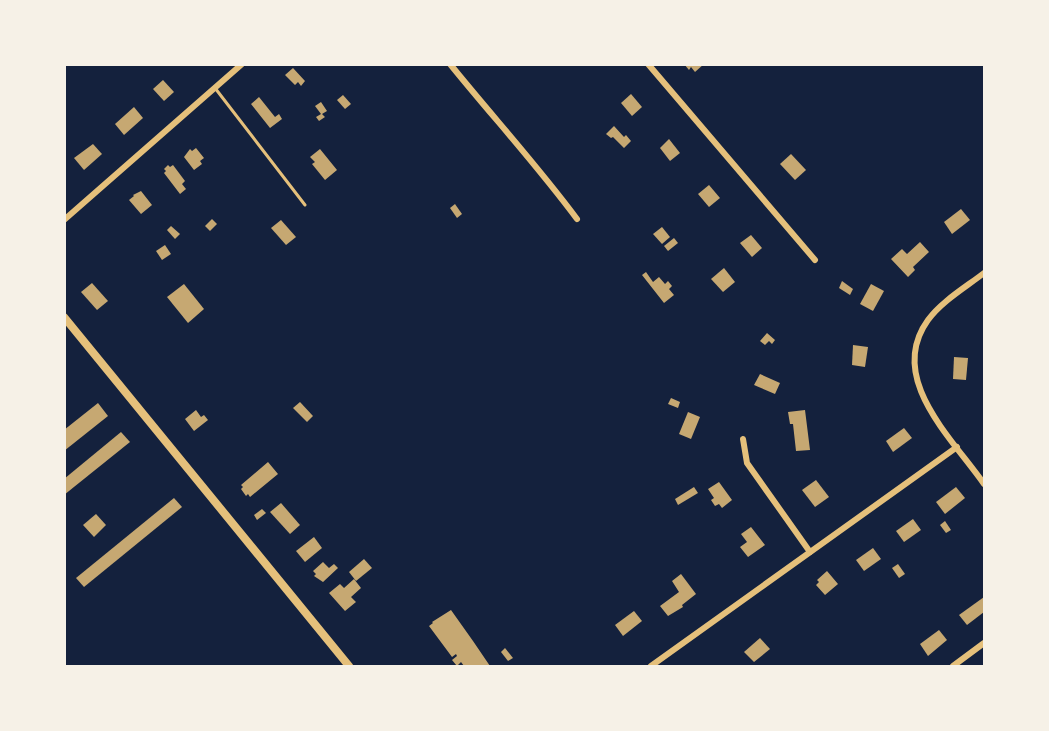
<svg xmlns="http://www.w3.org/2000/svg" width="1049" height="731" font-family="Cabin,sans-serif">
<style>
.building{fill:#c6a872}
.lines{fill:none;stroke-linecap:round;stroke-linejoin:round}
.service{stroke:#e5c07b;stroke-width:3}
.minor{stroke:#e5c07b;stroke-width:6}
.tertiary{stroke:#e5c07b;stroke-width:8}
</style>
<rect width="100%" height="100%" fill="#14213d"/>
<g class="building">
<path d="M684 64H704L695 72 691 67 689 70Z"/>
<path d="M293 68 305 81 301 86 298 82 295 85 285 75Z"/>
<path d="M163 80 174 92 164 101 153 89Z"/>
<path d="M631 94 642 107 632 116 621 103Z"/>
<path d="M343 95 351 104 345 109 337 100Z"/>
<path d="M259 97 275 117 279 114 282 119 270 128 251 104Z"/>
<path d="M321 102 327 111 322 114 325 117 319 121 316 117 321 114 315 106Z"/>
<path d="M134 107 143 118 124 135 115 124Z"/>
<path d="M614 126 624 137 626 135 631 141 624 148 613 137 611 138 606 134Z"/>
<path d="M669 139 680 153 670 161 660 148Z"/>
<path d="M93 144 102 154 84 170 74 158Z"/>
<path d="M196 148 204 158 200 161 202 164 194 170 184 157 190 149 192 151Z"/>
<path d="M320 149 337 170 325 180 312 164 315 162 310 157Z"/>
<path d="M791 154 806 170 795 180 780 164Z"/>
<path d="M168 165 170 167 173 165 185 181 182 184 186 189 180 194 164 173 166 171 164 169Z"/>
<path d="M709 185 720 198 709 207 698 194Z"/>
<path d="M141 191 152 205 141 214 129 200 134 196 133 195Z"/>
<path d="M455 204 462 214 457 218 450 208Z"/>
<path d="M961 209 970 220 952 234 944 222Z"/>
<path d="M212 219 217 224 210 231 205 226Z"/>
<path d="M281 220 296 237 286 245 271 228Z"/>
<path d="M171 226 180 234 175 239 167 230Z"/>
<path d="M662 227 670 237 662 244 653 234Z"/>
<path d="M751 235 762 248 752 257 740 243Z"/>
<path d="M674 238 678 243 668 251 664 246Z"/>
<path d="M920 242 929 252 913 267 915 270 908 277 891 259 902 249 907 254Z"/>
<path d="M165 245 171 254 162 260 156 251Z"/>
<path d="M724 268 735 282 723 292 711 279Z"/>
<path d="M646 272 653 282 659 277 665 284 668 281 672 286 669 289 674 295 664 303 642 275Z"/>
<path d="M842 281 853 289 850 295 839 288Z"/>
<path d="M92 283 108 301 97 310 81 292Z"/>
<path d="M184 284 204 309 188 323 167 297Z"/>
<path d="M871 284 884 291 873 311 860 304Z"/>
<path d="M767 333 775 340 772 344 769 341 765 345 760 341Z"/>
<path d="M853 345 868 347 865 367 852 365Z"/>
<path d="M954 357 968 358 966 380 953 379Z"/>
<path d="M760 374 780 383 775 394 754 385Z"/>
<path d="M671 398 680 402 678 408 668 404Z"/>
<path d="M300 402 313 416 307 422 293 408Z"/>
<path d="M98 403 108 416 64 451V430Z"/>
<path d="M196 410 201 417 204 415 208 420 194 431 185 419Z"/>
<path d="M805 410 810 450 796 451 793 424H790L788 412Z"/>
<path d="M688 412 700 417 691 439 679 434Z"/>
<path d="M904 428 912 438 893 452 886 441Z"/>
<path d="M121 432 130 442 64 495V479Z"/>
<path d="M268 462 278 474 250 497 248 494 246 496 241 489 243 487 241 485Z"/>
<path d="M816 480 829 497 815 507 802 490Z"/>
<path d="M719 482 732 500 722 508 719 504 715 506 711 500 714 498 708 489Z"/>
<path d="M694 487 698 493 678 505 675 499Z"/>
<path d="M956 487 965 498 945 514 936 502Z"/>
<path d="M174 498 182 507 84 587 76 578Z"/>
<path d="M281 503 300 525 290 534 270 512Z"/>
<path d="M262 509 266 513 257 520 254 515Z"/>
<path d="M96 514 106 525 94 537 83 525Z"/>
<path d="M913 519 921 530 904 542 896 531Z"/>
<path d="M945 521 951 530 946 533 940 525Z"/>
<path d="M751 527 765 545 748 557 740 547 747 542 741 534Z"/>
<path d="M314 537 322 548 305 562 296 551Z"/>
<path d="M873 548 881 559 864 571 856 560Z"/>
<path d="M364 559 372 568 356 581 349 572Z"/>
<path d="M323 562 329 568 334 564 338 568 323 582 314 576 316 574 313 571Z"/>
<path d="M898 564 905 574 899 578 892 568Z"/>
<path d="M827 571 838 584 825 595 816 585 819 582 817 580Z"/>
<path d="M681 574 696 594 682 605 683 607 668 616 660 606 679 592 672 581Z"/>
<path d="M354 579 361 588 351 597 356 602 345 611 329 593 340 584 344 588Z"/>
<path d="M984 597V612L967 625 959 615Z"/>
<path d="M451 610 473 641 490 666H464L461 662 457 666 452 660 457 656 456 654 452 657 429 626 433 623 432 622Z"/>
<path d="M634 611 642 621 623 636 615 625Z"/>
<path d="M939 630 947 640 928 656 920 644Z"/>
<path d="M760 638 770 649 754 662 744 652Z"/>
<path d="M505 648 513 658 508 661 501 652Z"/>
</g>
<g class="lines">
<path class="service" d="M215 88 305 205"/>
<g class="minor">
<path d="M450 64C492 116 537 165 577 219"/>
<path d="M648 64 815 260"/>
<path d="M64 220 242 64"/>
<path d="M984 273C966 287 942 301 928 320 886 378 952 438 984 484"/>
<path d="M743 439 747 463 810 552"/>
<path d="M651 666 957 447"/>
<path d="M953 666 984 643"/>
</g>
<path class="tertiary" d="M64 317 349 666"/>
</g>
<rect width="1049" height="731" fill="none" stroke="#f6f1e7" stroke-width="132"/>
</svg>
